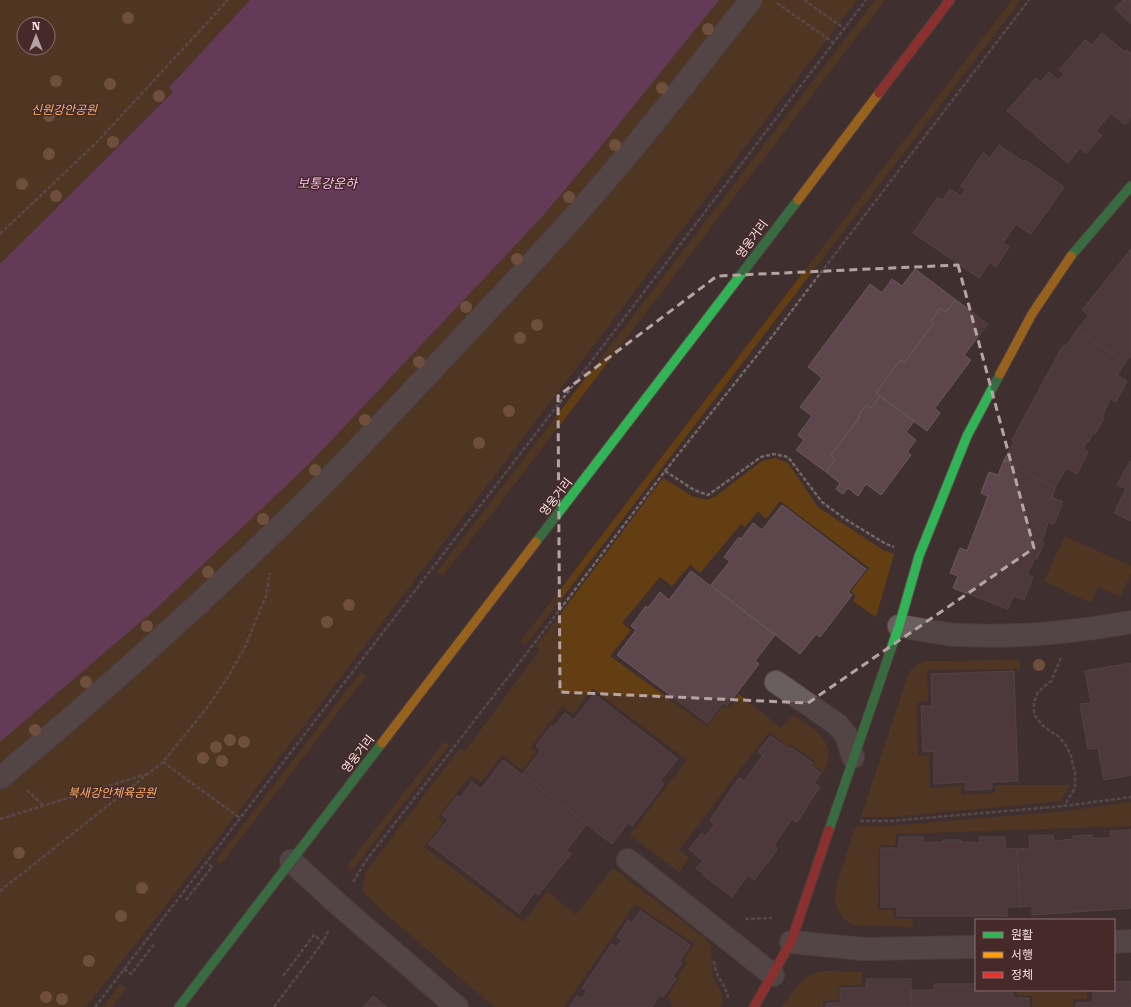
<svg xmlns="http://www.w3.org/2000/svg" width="1131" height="1007" font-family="'Roboto Serif','Noto Sans KR',serif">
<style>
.green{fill:#633e13;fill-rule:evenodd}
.water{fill:#8e4b85}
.building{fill:#5e464d;stroke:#685a5d}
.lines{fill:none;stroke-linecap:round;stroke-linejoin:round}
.street-casing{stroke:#5b4d4d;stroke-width:24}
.fast-casing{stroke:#5b4d4d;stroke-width:11}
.slow-casing{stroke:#5b4d4d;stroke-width:11}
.jam-casing{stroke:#5b4d4d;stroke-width:11}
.path{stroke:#726767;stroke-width:2.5;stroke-dasharray:4 2;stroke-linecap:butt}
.street{stroke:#6a5f5f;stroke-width:22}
.fast{stroke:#30b455;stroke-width:9}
.slow{stroke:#ff9f0a;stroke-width:9}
.jam{stroke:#e5322d;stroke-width:9}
.tree{fill:#a6764e}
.marked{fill:none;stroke:#b6a3a3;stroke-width:3;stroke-dasharray:8 5;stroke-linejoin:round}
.labels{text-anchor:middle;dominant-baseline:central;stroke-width:3;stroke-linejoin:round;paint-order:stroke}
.park-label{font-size:12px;font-style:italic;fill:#fab167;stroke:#462929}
.street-label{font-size:12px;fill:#f5e1e1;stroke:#462929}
.water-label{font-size:13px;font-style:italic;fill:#fabff1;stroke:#462929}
</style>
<rect width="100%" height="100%" fill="#402f2f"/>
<g class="green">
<path d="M0 0H250L169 86 173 91 0 264ZM24 24H48V48H24Z"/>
<path d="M719 0H857L206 854 86 1007H0V742L158 607 309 464 541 218 594 155Z"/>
<path d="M875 0H885L498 506 442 576 437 572Z"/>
<path d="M1012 0H1021L526 645 520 642Z"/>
<path d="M775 458 788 463 818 507 883 550 894 554 876 617 853 601 856 596 851 591 869 568 780 501 766 519 758 511 745 527 741 524 700 573 690 565 672 586 660 577 622 623 631 630 610 656 707 726 723 706 728 709 739 694 781 728 794 715C816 732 838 740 824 772L813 765 815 761 791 744 789 747 769 732 679 850 689 858 679 872 630 835 687 760 593 689 573 714 562 706 531 747 536 752 522 770 502 755 481 782 471 775 438 817 444 822 424 847 524 922 547 891 576 915 613 868 705 938 711 946 713 978 721 991 723 1002 720 1007H673L668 996 680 977 678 976 687 963 684 960 695 944 635 904 564 1007H494L387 915 363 892V885L365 873 460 748 465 751 540 650 536 646 663 478 692 496 707 500 716 496 762 461Z"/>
<path d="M1065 536 1131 566V574L1120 597 1098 587 1091 603 1044 581Z"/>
<path d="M1020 660V669L927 670 928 701 917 702 918 756H929L930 788 961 786V795L995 793V785H1070L1061 801 891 817H861L909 672 919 664 925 661Z"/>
<path d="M361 672 366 676 221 864 216 860Z"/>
<path d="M444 742 449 745 352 870 347 866Z"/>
<path d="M1131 802V826L896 834 895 845H879L878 910H893L894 919H912L913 927 853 925 843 918 835 904 836 887 854 831 857 826H890L1066 811Z"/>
<path d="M825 971 862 972V985H839L838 1000 823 1001V1007H781L800 983 812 974Z"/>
<path d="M120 984 126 988 112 1007H103Z"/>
<path d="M989 990H1087V999H1073V1007H1032V996L1017 995V990Z"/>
</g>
<path class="water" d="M250 0H719L594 155 541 218 309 464 158 607 0 742V264L173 92 169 87Z"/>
<g class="building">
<path d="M1123 0H1131V24L1115 8Z"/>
<path d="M1102 33 1125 52 1127 50 1131 54V118L1125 125 1111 113 1096 131 1102 136 1086 153 1080 148 1068 163 1007 111 1036 78 1040 82 1049 72 1058 80 1064 74 1059 70 1085 40 1092 45Z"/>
<path d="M999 145 1024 162 1025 160 1064 187 1031 234 1016 224 1003 243 1009 247 996 267 990 262 979 278 913 233 938 197 943 200 950 189 961 196 966 189 961 186 983 153 990 158Z"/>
<path d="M1131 249V355L1125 363 1077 330 1089 315 1082 310Z"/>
<path d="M915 269 956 300 946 312 940 308 931 321 934 323 904 363 900 360 876 393 880 396 871 408 866 405 858 416 860 417 831 455 835 459 826 472 796 450 804 440 798 435 812 416 800 407 822 378 808 367 870 284 882 293 892 279 902 286Z"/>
<path d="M956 300 988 324 964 355 971 360 935 408 940 413 927 431 876 393 900 360 904 363 934 323 931 321 940 308 946 312Z"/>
<path d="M1077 330 1125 363 1117 375 1127 381 1116 402 1110 399 1102 417 1104 418 1095 434 1093 433 1088 442H1086L1083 449 1088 452 1077 474 1066 468 1055 488 1004 460 1014 442 1012 440 1063 345 1066 346Z"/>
<path d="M880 396 914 421 906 432 916 440 907 452 911 455 881 495 866 484 858 496 848 488 843 494 836 489 840 483 826 472 835 459 831 455 860 417 858 416 866 405 871 408Z"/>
<path d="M1004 460 1055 488 1052 497 1063 502 1054 524 1048 522 1042 541 1044 542 1037 559 1035 558 1031 567H1030L1027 575 1033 577 1024 600 1013 596 1008 609 953 588 958 576 950 573 960 548 967 551 988 496 981 493 989 472 998 475Z"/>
<path d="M1130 461H1131V521L1114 513 1126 489 1117 485Z"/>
<path d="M782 505 866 569 848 592 852 595 820 637 816 634 800 654 711 585 730 561 724 557 739 537 741 539 753 523 762 530Z"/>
<path d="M691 571 775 635 755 661 759 664 727 706 723 703 707 723 617 655 636 630 631 626 646 606 648 608 660 592 669 600Z"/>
<path d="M1131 663V775L1104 780 1098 748 1088 749 1080 704 1091 703 1085 671Z"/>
<path d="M1014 671 1018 781 992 782V789L966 790 965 782 934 784V751L923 752 921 706H932L931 674Z"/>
<path d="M594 694 678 759 660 781 664 784 632 826 628 823 612 844 522 775 541 750 536 746 551 726 553 728 565 713 574 720Z"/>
<path d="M770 736 790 749 791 748 813 763 811 765 821 773 814 783 820 787 806 807V809L797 822 792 819 774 845 777 849 768 863 765 865 754 880 748 875 732 897 703 875 704 874 696 868 703 861 689 849 702 833 706 836 715 824 710 820 739 778 744 781 763 755 758 752Z"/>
<path d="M503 760 587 824 566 851 571 854 538 895 535 892 519 913 429 844 448 820 442 815 457 796 460 798 472 782 481 789Z"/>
<path d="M1131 830V908L1032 915V906L1020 907 1017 849 1030 848 1029 836 1053 835 1054 841 1073 839V836L1092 835V838H1111L1110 831Z"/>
<path d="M899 837H923V843L943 842V840H961V842L980 843V837H1005V848L1017 849 1020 907H1007V916H897V907H881V848H899Z"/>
<path d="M640 911 690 945 679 962 682 963 673 976 676 979 663 997 660 995 652 1007H569L577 996 582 999 587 991 582 988 612 944 617 947 622 940 617 937 628 920 632 923Z"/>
<path d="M866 979H911V1007H826V1003H840V988H866Z"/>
<path d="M1131 981V1007H1076V1003L1093 1002V990H1114V982Z"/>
<path d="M934 984H976L977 993H1013V998H1029V1007H911V990H934Z"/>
<path d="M373 996 387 1007H363Z"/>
</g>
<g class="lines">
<g class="street-casing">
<g id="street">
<path d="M899 626C919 629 940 634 960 635 1017 638 1075 632 1131 622"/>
<path d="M776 682 838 725 846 735 853 757"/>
<path d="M0 778C113 684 222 585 326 481 372 435 416 387 461 339 514 282 568 226 618 166 664 112 707 55 751 0"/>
<path d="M628 860 773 975"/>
<path d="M291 861 339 905 457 1007"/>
<path d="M791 942 863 949 976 947"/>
<path d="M1114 942 1131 941"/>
</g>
</g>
<g class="fast-casing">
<g id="fast">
<path d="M1071 256 1131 186"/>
<path d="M536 542 798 200"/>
<path d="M829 830 899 626 919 556 967 436 1000 374"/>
<path d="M179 1007 382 743"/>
</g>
</g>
<g class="slow-casing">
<g id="slow">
<path d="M798 200 879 93"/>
<path d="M1000 374 1032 314 1071 256"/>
<path d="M382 743 536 542"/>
</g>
</g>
<g class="jam-casing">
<g id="jam">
<path d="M879 93 950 0"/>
<path d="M754 1007 791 942 829 830"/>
</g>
</g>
<g class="path">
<path d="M804 0 845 29"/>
<path d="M777 3 834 43"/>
<path d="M0 234 96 143 228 0"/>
<path d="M665 471 694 490 708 495 761 457 774 454 788 457 822 502 845 519 886 544 894 547"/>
<path d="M1061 658 1051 681 1038 692 1034 702V714L1042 725 1059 737 1067 747 1071 756 1075 773V788L1064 806"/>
<path d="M163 762 240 818"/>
<path d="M27 790 43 805"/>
<path d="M0 819 147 774"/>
<path d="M860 821H890L1064 806 1131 797"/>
<path d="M353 882 365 862 536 641 665 471 774 334 1029 0"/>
<path d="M0 891 163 762 206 709 228 677 245 647 266 596 270 573"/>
<path d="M186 900 212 867 206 862"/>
<path d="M745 919 772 918"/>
<path d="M714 961C714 976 728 987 728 999"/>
<path d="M124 969 131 974 155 943"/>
<path d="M283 976 314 935 323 942"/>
<path d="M95 1007 590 363 866 0"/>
<path d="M274 1007 323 942 328 931"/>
</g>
<use href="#street" class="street"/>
<use href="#fast" class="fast"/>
<use href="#slow" class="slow"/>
<use href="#jam" class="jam"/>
</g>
<g class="tree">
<circle cx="128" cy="18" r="6"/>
<circle cx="708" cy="29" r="6"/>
<circle cx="56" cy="81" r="6"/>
<circle cx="110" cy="84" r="6"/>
<circle cx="662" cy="88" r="6"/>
<circle cx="159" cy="96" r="6"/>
<circle cx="49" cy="116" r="6"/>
<circle cx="113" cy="142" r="6"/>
<circle cx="615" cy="145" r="6"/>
<circle cx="49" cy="154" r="6"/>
<circle cx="22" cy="184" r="6"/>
<circle cx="56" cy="196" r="6"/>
<circle cx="569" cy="197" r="6"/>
<circle cx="517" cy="259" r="6"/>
<circle cx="466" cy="307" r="6"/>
<circle cx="537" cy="325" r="6"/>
<circle cx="520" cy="338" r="6"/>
<circle cx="419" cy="362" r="6"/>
<circle cx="509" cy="411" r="6"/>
<circle cx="365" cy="420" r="6"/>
<circle cx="479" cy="443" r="6"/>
<circle cx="315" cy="470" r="6"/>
<circle cx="263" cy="519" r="6"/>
<circle cx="208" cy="572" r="6"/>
<circle cx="349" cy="605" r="6"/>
<circle cx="327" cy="622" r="6"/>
<circle cx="147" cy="626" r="6"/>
<circle cx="1039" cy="665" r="6"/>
<circle cx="86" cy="682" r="6"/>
<circle cx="35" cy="730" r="6"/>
<circle cx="230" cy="740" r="6"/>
<circle cx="244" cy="742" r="6"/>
<circle cx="216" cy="747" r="6"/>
<circle cx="203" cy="758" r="6"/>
<circle cx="222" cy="761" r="6"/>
<circle cx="19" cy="853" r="6"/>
<circle cx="142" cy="888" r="6"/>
<circle cx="121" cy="916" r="6"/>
<circle cx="89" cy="961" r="6"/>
<circle cx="46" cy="997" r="6"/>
<circle cx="62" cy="999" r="6"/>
</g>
<path d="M0 0H1131V1007H0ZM958 265 1034 548 808 703 560 692 558 396 717 276Z" fill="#402f2f" fill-opacity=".55" fill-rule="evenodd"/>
<path class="marked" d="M958 265 1034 548 808 703 560 692 558 396 717 276Z"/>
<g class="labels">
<g class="park-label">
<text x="64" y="110">신원강안공원</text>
<text x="112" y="793">북새강안체육공원</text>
</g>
<g class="street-label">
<text transform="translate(752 239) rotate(-53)">영웅거리</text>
<text transform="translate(556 497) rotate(-52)">영웅거리</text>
<text transform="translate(358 754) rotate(-52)">영웅거리</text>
</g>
<g class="water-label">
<text x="327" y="183">보통강운하</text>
</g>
</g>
<rect x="975" y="919" width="140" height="72" fill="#462929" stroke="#8c7373"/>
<rect x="983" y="932" width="20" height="6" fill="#30b455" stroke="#8c7373"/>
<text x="1011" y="939" font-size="12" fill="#f5e1e1">원활</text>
<rect x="983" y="952" width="20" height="6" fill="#ff9f0a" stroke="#8c7373"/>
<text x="1011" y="959" font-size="12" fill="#f5e1e1">서행</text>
<rect x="983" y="972" width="20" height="6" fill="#e5322d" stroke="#8c7373"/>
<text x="1011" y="979" font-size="12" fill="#f5e1e1">정체</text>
<g transform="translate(36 36)"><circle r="19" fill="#462929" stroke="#8c7373"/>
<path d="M0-3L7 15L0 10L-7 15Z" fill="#b6a3a3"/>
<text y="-6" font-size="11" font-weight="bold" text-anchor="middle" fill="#f5e1e1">N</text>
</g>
</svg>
